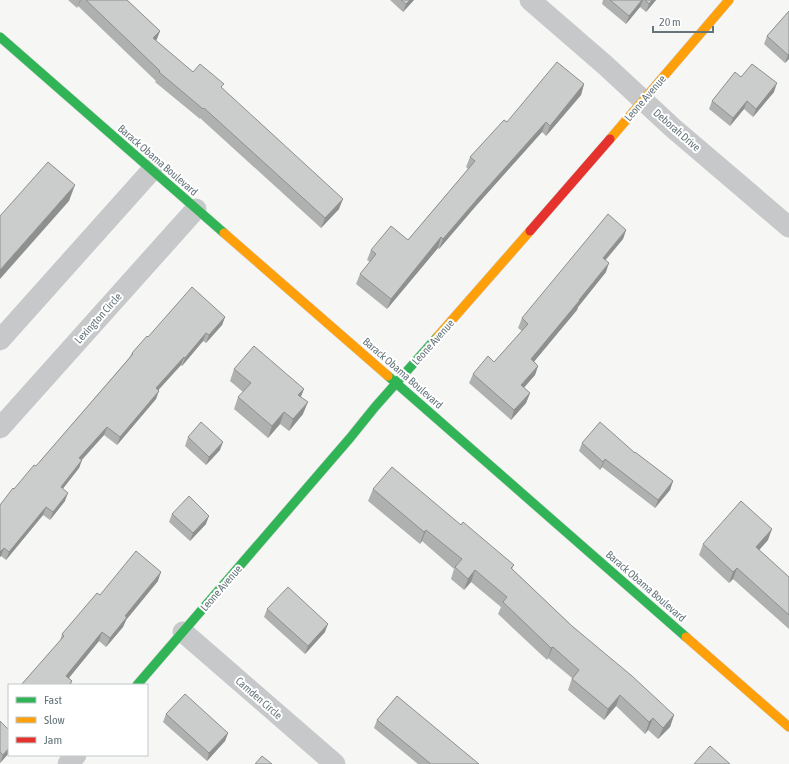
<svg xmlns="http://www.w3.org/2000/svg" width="789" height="764" font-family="'Asap Condensed',sans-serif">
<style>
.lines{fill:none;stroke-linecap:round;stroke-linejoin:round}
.fast-casing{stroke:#d0d2d2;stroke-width:10}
.slow-casing{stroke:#d0d2d2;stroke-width:10}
.jam-casing{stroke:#d0d2d2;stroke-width:10}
.street{stroke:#c6c8c9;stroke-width:21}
.fast{stroke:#30b455;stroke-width:9}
.slow{stroke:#ff9f0a;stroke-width:9}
.jam{stroke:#e5322d;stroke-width:9}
.wall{fill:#afb0b0}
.shaded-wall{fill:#8e9090}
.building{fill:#cbcdcd;stroke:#8e9090}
.labels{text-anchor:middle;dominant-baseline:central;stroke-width:4;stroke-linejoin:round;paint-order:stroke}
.street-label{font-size:11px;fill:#65757b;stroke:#fff}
</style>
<rect width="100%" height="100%" fill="#f6f6f5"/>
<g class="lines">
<g class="fast-casing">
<g id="fast">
<path d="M0 37 224 233"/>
<path d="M388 376 686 637"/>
<path d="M137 685 350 438 375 407 437 337"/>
</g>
</g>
<g class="slow-casing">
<g id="slow">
<path d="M610 139 729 0"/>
<path d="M224 233 388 376"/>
<path d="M437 337 530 231"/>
<path d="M686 637 789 727"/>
</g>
</g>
<g class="jam-casing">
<path id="jam" d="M530 231 610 139"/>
</g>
<g class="street">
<path d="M530 0 605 65 673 128 789 227"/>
<path d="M0 340 152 170"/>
<path d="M0 428 196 209"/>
<path d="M183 632 335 764"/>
<path d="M68 764 76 755"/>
</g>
<use href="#fast" class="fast"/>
<use href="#slow" class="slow"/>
<use href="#jam" class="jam"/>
</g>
<g class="wall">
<path d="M68 0H127L160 31 156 41 193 72 222 88 339 209 321 228 200 118V119L155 82 156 81 78 6 77 8Z"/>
<path d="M390 0H414L403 12Z"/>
<path d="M603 0H656L646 12 640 7 626 24 602 4Z"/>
<path d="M789 11V59L785 63 764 44 767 36Z"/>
<path d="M741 77 774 92 753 117 744 109 730 126 709 109 712 101Z"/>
<path d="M584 84 581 95 546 136 542 132 475 207 439 249 438 248 387 309 356 284 360 274 370 262 367 260 371 250 408 240 468 169 466 167 470 157 507 122Z"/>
<path d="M626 230 623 239 606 260V272L578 307 577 310 534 361 538 366 535 375 524 388 530 393 526 403 511 420 469 383 473 374 494 362 522 331 518 328 522 318Z"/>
<path d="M225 317 222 325 206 343 203 341 182 366 181 365 158 390 156 399 117 445 104 435 82 460 79 468 63 488 65 501 50 520 43 515 6 560 1 556 0 557V505L36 466 129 358 132 353 148 337Z"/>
<path d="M234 369 304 389 301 397 303 414 289 431 280 424 268 438 234 409 238 397 243 392 230 381Z"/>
<path d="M188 437 220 450 206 465 185 446Z"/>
<path d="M582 443 635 453 673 481 670 490 655 508 602 467 600 470 579 451Z"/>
<path d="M373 489 461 525 514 565 512 569 572 626 674 715 670 727 658 739 648 730 645 734 616 706 604 720 568 690 572 678 548 658 547 660 498 614 501 607 471 582 464 590 451 579 454 569 422 541 420 544 368 501Z"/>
<path d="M172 514 206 524 190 541 169 522Z"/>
<path d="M768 540 759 550 789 577V629L733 579 729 583 699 555 703 544Z"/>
<path d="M158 581 126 620 123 627 106 647 99 641 69 678 72 681 71 685H21L60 641 62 634 100 595Z"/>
<path d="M267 609 325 632 305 654 264 617Z"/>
<path d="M166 714 228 733 225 741 207 761 163 722Z"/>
<path d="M377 720 479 764H418L374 728Z"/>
<path d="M0 721 9 730V753L0 763Z"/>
</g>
<g class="shaded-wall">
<path d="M80 0H81L77 8Z"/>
<path d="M410 0H414L403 12 406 4Z"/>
<path d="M642 0H643L640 7 626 24 629 16Z"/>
<path d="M652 0H656L646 12 649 4Z"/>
<path d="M160 31 156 41 153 38Z"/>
<path d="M789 54V59L785 63 788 55Z"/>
<path d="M777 83 774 92 753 117 756 109Z"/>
<path d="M584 84 581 95 546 136 550 126Z"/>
<path d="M747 101 744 109 730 126 733 118Z"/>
<path d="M546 122 542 132 475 207 439 249 443 239 479 197Z"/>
<path d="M75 185 69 201 0 279V270Z"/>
<path d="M343 199 339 209 321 228 325 218Z"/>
<path d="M626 230 623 239 599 267 603 258Z"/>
<path d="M441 237 438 248 387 309 391 299Z"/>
<path d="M609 263 606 272 578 307 577 310 528 369 531 359Z"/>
<path d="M225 317 222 325 206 343 209 335Z"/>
<path d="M206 333 203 341 182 366 185 358Z"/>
<path d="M184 357 181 365 153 396 156 388Z"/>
<path d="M538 366 535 375 517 395 521 385Z"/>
<path d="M304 389 299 400 298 395Z"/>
<path d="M159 391 156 399 117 445 120 437Z"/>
<path d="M530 393 526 403 511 420 514 410Z"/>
<path d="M308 402 303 414 289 431 293 419Z"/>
<path d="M284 412 280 424 268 438 272 426Z"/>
<path d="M107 427 104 435 76 466 79 458Z"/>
<path d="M223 442 220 450 206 465 209 457Z"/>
<path d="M605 459 602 467 600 470 603 462Z"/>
<path d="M82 460 79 468 58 495 61 487Z"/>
<path d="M673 481 670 490 655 508 658 500Z"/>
<path d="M68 493 65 501 50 520 53 512Z"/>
<path d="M46 507 43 515 6 560 9 552Z"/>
<path d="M209 516 206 524 190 541 193 533Z"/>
<path d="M772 529 768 540 752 558 756 547Z"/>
<path d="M426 530 422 541 420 544 424 532Z"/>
<path d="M4 548 1 556 0 557V552Z"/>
<path d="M737 568 733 579 729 583 733 572Z"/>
<path d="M475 570 471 582 464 590 468 579Z"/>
<path d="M161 572 158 581 126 620 123 627 106 647 110 638 125 616Z"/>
<path d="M328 624 325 632 305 654 308 646Z"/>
<path d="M102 632 99 641 63 685 66 676Z"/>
<path d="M553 647 548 658 547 660 551 648Z"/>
<path d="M620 695 616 706 604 720 608 709Z"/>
<path d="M674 715 670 727 658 739 663 728Z"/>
<path d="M653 718 648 730 645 734 649 722Z"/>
<path d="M228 733 225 741 207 761 209 753Z"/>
<path d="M9 748V753L0 763 3 755Z"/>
</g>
<g class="building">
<path d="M86 0H127L160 31 153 38 193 72 200 64 224 84 221 87 343 199 325 218 204 108 203 109 159 72 160 71Z"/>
<path d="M401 0H410L406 4Z"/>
<path d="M610 0H642L629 16Z"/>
<path d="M645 0H652L649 4Z"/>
<path d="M789 11V54L788 55 767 36Z"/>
<path d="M557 62 584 84 550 126 546 122 479 197 443 239 441 237 391 299 360 274 376 254 371 250 391 226 408 240 475 161 470 157 504 120 507 122Z"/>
<path d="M752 64 777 83 756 109 747 101 733 118 712 101 735 72 741 77Z"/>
<path d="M48 162 75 185 0 270V216Z"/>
<path d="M608 214 626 230 603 258 609 263 579 300H580L531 359 538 366 521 385 530 393 514 410 473 374 488 356 494 362 528 324 522 318Z"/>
<path d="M192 287 225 317 209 335 206 333 185 358 184 357 156 388 159 391 120 437 107 427 79 458 82 460 61 487 68 493 53 512 46 507 9 552 4 548 0 552V505L13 488 14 489 34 465 36 466 133 354 132 353 147 336 148 337Z"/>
<path d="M254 346 304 389 298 395 308 402 293 419 284 412 272 426 238 397 251 383 234 369Z"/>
<path d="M201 422 223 442 209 457 188 437Z"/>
<path d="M600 422 635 453V452L673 481 658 500 605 459 603 462 582 443Z"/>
<path d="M392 467 461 525 463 522 514 565 511 568 572 626 632 676 674 715 663 728 653 718 649 722 620 695 608 709 572 679 579 670 553 647 551 648 503 602 507 597 475 570 468 579 455 567 462 559 426 530 424 532 373 489Z"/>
<path d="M189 496 209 516 193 533 172 514Z"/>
<path d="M741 501 772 529 756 547 789 577V615L737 568 733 572 703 544Z"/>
<path d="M136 551 161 572 125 616 127 617 110 638 102 632 66 676 72 681 69 685H21L64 636 62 634 97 593 100 595Z"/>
<path d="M288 587 328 624 308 646 267 609Z"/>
<path d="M185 694 228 733 209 753 166 714Z"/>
<path d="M397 696 479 764H431L377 720Z"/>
<path d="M0 721 9 730V748L3 755 0 752Z"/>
<path d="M710 746 730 764H694Z"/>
<path d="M262 756 272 764H255Z"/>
</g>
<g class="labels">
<g class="street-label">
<text transform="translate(645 98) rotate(-49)">Leone Avenue</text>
<text transform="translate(677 130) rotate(41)">Deborah Drive</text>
<text transform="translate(158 160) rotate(41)">Barack Obama Boulevard</text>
<text transform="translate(98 318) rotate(-48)">Lexington Circle</text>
<text transform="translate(433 342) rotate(-48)">Leone Avenue</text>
<text transform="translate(403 373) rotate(41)">Barack Obama Boulevard</text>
<text transform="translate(646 586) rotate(41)">Barack Obama Boulevard</text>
<text transform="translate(221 588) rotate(-49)">Leone Avenue</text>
<text transform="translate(259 698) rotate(41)">Camden Circle</text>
</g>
</g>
<rect x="8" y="684" width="140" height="72" fill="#ffffff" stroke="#c1c8ca"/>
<rect x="16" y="697" width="20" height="6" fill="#30b455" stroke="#c1c8ca"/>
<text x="44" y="704" font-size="12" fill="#65757b">Fast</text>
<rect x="16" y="717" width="20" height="6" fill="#ff9f0a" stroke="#c1c8ca"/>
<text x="44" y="724" font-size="12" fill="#65757b">Slow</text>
<rect x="16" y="737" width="20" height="6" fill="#e5322d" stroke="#c1c8ca"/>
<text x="44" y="744" font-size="12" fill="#65757b">Jam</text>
<path d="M653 26v6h60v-6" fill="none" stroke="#65757b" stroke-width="2"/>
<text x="659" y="26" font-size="12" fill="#65757b" stroke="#ffffff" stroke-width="3" paint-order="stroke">20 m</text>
</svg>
